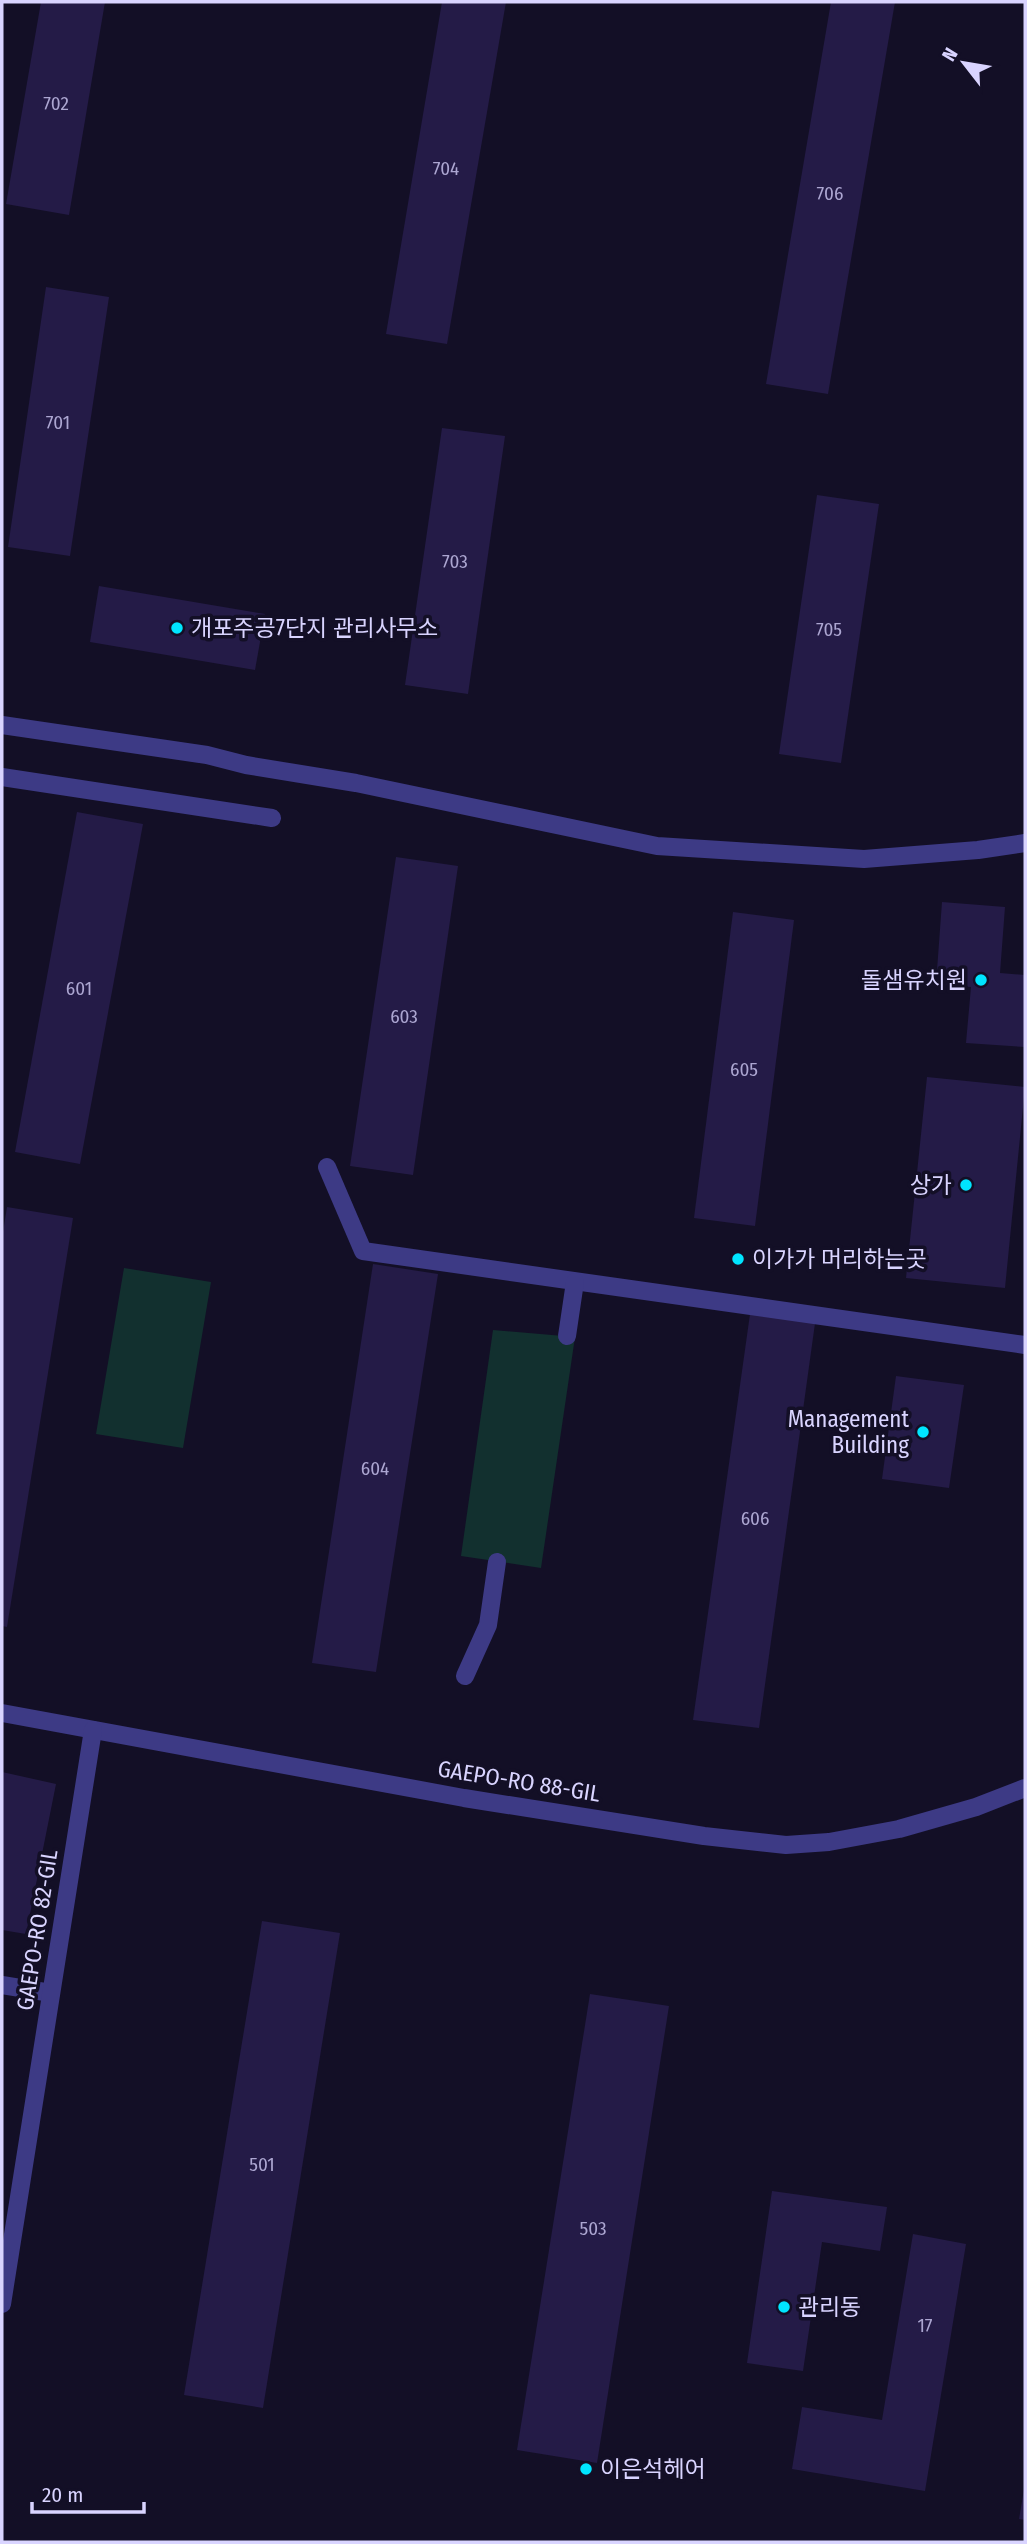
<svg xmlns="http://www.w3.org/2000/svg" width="1027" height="2544" font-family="'Fira Sans Condensed','Noto Sans KR',sans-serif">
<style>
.green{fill:#12302f}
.building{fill:#241b47}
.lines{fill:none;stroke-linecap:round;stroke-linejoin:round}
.street{stroke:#3d3a85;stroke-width:18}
.poi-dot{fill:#00e5ff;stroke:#130f26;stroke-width:2.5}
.labels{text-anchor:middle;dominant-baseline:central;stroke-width:7;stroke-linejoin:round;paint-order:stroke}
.number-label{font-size:19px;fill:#aca6d1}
.poi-label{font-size:23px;fill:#d9d4ff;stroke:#130f26;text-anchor:start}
.street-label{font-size:23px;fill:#d9d4ff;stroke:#130f26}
</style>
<rect width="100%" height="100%" fill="#130f26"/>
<g class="green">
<path d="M124 1268 211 1282 183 1448 96 1434Z"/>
<path d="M493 1330 575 1337 541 1568 461 1556Z"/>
</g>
<g class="building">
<path d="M41 2H105L69 215 6 204Z"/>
<path d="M442 2H506L447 344 386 334Z"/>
<path d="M831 2H895L828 394 766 384Z"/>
<path d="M46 287 109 297 70 556 8 547Z"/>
<path d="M442 428 505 436 468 694 405 685Z"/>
<path d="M817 495 879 504 841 763 779 754Z"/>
<path d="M99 586 265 614 255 670 90 642Z"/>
<path d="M77 812 143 824 80 1164 15 1152Z"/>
<path d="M396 857 458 866 413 1175 350 1166Z"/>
<path d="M942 902 1005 907 1000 973 1025 975V1047L966 1043 971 987 936 984Z"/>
<path d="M733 912 794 920 755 1226 694 1218Z"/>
<path d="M927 1077 1025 1087 1005 1288 906 1278Z"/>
<path d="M7 1207 73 1218 7 1627 2 1626V1238Z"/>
<path d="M373 1264 438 1274 376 1672 312 1663Z"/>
<path d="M751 1307 816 1316 759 1728 693 1720Z"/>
<path d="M896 1376 964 1385 949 1488 882 1479Z"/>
<path d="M2 1772 56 1784 26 1934 2 1930Z"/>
<path d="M262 1921 340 1933 263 2408 184 2395Z"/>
<path d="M590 1994 669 2006 597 2463 517 2450Z"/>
<path d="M772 2191 887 2207 880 2251 822 2242 803 2371 747 2363Z"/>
<path d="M913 2234 966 2244 925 2491 792 2469 802 2407 882 2420Z"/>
<path d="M1024 2490 1025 2491V2520L1019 2519Z"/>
</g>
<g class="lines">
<g class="street">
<path d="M2 725 207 755 246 765 356 783 657 846 864 859 978 850 1025 843"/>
<path d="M2 777 272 818"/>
<path d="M327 1167 363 1251 1025 1345"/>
<path d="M567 1336 575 1282"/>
<path d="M465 1676 488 1625 497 1562"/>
<path d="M2 1713 464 1798 704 1836 786 1845 829 1842 899 1829 976 1807 1025 1788"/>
<path d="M2 1985 51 1993"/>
<path d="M2 2304 93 1730"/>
</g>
</g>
<g class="poi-dot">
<circle cx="177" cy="628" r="7"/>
<circle cx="981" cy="980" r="7"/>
<circle cx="966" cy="1185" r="7"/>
<circle cx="738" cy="1259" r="7"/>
<circle cx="923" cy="1432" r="7"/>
<circle cx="784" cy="2307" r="7"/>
<circle cx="586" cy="2469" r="7"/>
</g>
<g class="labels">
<g class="number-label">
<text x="56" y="103">702</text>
<text x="446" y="168">704</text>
<text x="830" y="193">706</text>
<text x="58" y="422">701</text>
<text x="455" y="561">703</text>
<text x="829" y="629">705</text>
<text x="79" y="988">601</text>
<text x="404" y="1016">603</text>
<text x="744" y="1069">605</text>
<text x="375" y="1468">604</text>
<text x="755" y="1518">606</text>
<text x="262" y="2164">501</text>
<text x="593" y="2228">503</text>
<text x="925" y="2325">17</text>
</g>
<g class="poi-label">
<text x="191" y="628">개포주공7단지 관리사무소</text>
<text x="967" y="980" text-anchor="end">돌샘유치원</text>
<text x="952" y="1185" text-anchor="end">상가</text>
<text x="752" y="1259">이가가 머리하는곳</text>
<text x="909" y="1419" text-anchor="end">Management<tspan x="909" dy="26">Building</tspan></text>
<text x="798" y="2307">관리동</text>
<text x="600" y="2469">이은석헤어</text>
</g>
<g class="street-label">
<text transform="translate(519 1781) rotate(9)">GAEPO-RO 88-GIL</text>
<text transform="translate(37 1930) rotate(-81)">GAEPO-RO 82-GIL</text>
</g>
</g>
<rect width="1027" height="2544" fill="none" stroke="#d9d4ff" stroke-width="7"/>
<g transform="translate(964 63) rotate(301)" stroke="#130f26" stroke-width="5" paint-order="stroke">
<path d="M0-5L12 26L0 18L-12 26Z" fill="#d9d4ff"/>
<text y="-10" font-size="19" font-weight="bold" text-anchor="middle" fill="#d9d4ff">N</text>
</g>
<path d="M32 2502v10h112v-10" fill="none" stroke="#d9d4ff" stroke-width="3.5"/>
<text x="42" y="2502" font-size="21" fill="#d9d4ff" stroke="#130f26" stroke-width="5" paint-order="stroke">20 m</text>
</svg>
